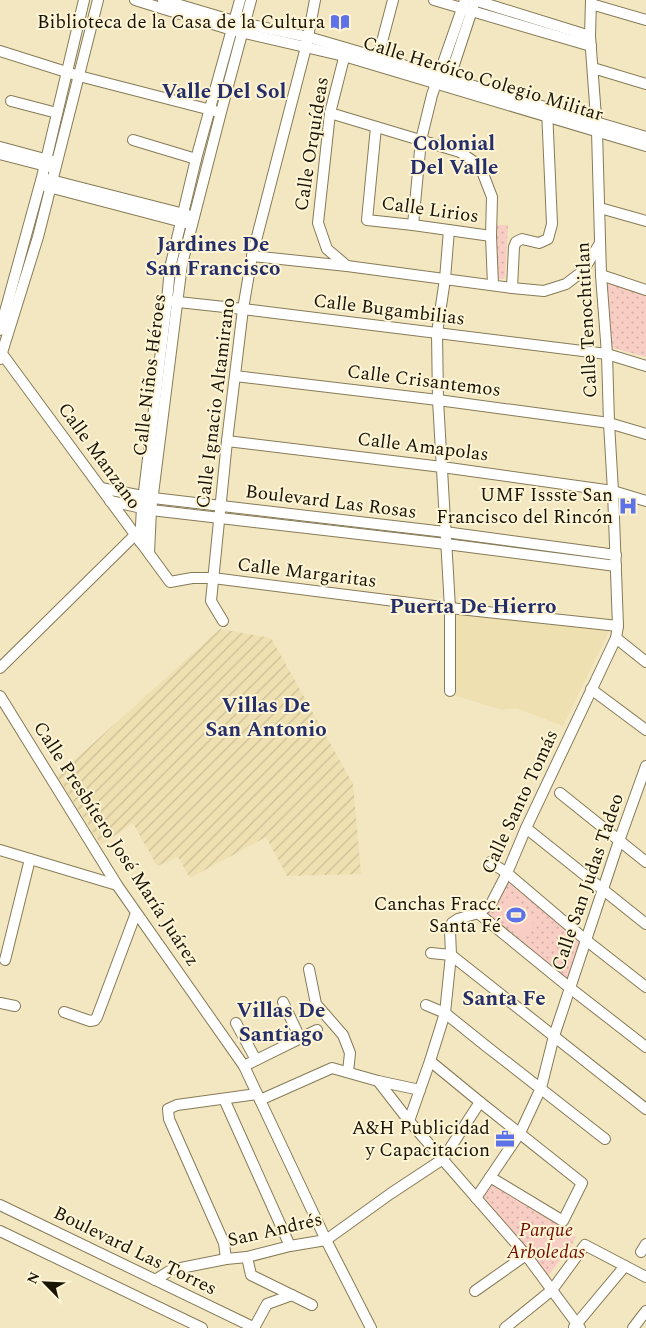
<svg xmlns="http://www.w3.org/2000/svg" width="646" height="1328" font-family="Spectral,serif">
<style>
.built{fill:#eee0b1}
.industrial{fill:url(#industrial-furrows)}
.park{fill:url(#park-dots)}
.garden{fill:#f8cdc4}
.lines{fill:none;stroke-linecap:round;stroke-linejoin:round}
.minor-casing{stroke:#867b57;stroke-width:12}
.minor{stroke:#fff;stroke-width:10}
.labels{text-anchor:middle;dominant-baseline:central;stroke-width:4;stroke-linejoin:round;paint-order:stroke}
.poi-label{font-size:19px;fill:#191407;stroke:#fef5d6;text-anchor:end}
.street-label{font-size:19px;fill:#191407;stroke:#fef5d6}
.park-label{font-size:19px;font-style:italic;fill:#710d00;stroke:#fef5d6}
.quarter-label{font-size:21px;font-weight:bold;fill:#252e68;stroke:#fef5d6}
</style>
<defs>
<pattern id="industrial-furrows" width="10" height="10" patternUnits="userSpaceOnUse" patternTransform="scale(1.25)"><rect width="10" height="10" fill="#eee0b1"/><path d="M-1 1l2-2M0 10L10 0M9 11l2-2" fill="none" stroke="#ccbf97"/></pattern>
<pattern id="park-dots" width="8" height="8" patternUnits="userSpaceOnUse" patternTransform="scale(1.25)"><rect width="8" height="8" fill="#f8cdc4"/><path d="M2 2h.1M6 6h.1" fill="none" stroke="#d4afa7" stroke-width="1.8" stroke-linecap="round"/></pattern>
</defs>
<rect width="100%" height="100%" fill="#f3e7c1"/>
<path class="built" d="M454 613 610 629 563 726 516 708 502 710 453 695Z"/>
<path class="industrial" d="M220 629 271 638 353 784 361 874 287 876 266 837 190 878 178 857 157 866 133 823 101 845 57 776Z"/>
<g class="park">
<path d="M492 225H508L505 279H494Z"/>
<path d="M604 279 646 293V357L610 347Z"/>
<path d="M508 879 583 941 568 981 486 916 488 913 495 910Z"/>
<path d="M490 1185 504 1187 576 1237 571 1246 548 1276 483 1196Z"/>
</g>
<g class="garden">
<path d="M509 896 537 918 524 935 496 912Z"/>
<path d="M543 1226 571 1246 557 1263 529 1243Z"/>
</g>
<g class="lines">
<g class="minor-casing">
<g id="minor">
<path d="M135 0 232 30 344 56 646 146"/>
<path d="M163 0 234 21 308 37 346 48 646 137"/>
<path d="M434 0 591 46"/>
<path d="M474 0 590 36"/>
<path d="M591 4 646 20"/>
<path d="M346 50 330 113 318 223 327 249 347 266"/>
<path d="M0 51 79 76 215 111"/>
<path d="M378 57 393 0"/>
<path d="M593 68 646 84"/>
<path d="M448 83 474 4"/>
<path d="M11 101 57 113"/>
<path d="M330 113 460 152 480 166 492 197 491 236 493 285"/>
<path d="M376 127 367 220 413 225 491 236"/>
<path d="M133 140 196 159"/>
<path d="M0 147 52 161"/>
<path d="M0 154 50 167"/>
<path d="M47 179 188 215"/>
<path d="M45 186 186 223"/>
<path d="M600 208 646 221"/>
<path d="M413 225 421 140 432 95 465 0"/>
<path d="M449 230 445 279 437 333 438 400 450 608V691"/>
<path d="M252 256 347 266 512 288 544 291 566 284 583 271 600 243"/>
<path d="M601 275 646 290"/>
<path d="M512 288 514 247 516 242 522 239 539 243 548 239 552 224 547 109"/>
<path d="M169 301 243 309 607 354 646 366"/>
<path d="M0 330 42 177 84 0"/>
<path d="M0 351 170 582 192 578H213L450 608 618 626"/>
<path d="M0 359 38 237 98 0"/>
<path d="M235 376 438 400 609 423 646 434"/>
<path d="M227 441 442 467 613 491 646 501"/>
<path d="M101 488 153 498 445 532 616 555"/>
<path d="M110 501 151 510 446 544 616 566"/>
<path d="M140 542 142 508 167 301 170 268 196 159 240 0"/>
<path d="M149 553 151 510 182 264 221 112 251 0"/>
<path d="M223 621 211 601 227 441 243 309 252 256 306 47 315 0"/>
<path d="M616 638 646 662"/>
<path d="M0 668 135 535"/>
<path d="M591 689 646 730"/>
<path d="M0 696 117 885 244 1066 326 1240 371 1328"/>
<path d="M560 793 646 862"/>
<path d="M526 828 646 924"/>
<path d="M0 850 117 885"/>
<path d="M490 862 507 873 587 941 646 987"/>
<path d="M478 913 570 988 646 1047"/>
<path d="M431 953 451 955"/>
<path d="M451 955 646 1109"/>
<path d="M5 960 30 859"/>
<path d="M309 969 316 1004 343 1035 350 1053 348 1072"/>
<path d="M283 1002 300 1038"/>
<path d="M0 1003 15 1006"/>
<path d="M426 1005 445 1013 486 1046 605 1139"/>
<path d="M64 1012 90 1021 95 1020 97 1017 136 913"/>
<path d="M236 1023 256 1060"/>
<path d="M430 1061 480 1102 582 1183 563 1221 490 1177"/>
<path d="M244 1066 317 1030"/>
<path d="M378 1081 409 1121 526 1255 580 1328"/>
<path d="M224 1099 290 1246"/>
<path d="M260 1100 332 1068 378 1081 420 1090"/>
<path d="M409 1121 430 1061 445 1013 451 955 450 931 452 923 458 919 478 913 491 904 507 873 526 828 616 638 618 626 613 491 609 423 607 354 601 275 597 131 590 36 591 0"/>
<path d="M476 1198 520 1133 541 1088 554 1036 619 841 646 766"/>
<path d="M0 1205 255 1328"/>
<path d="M0 1231 202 1328"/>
<path d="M641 1252 646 1244"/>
<path d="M247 1257 251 1275 312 1305"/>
<path d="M226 1259 224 1243 169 1119 168 1109 177 1105 257 1094"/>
<path d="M155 1280 171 1270 226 1259 247 1257 290 1246 326 1240 390 1194 443 1159 480 1102"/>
<path d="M475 1291 526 1255"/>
<path d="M574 1327 625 1266"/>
<path d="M254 1328 267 1304 292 1295"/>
<path d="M505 1328 552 1290 585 1245 646 1277"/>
<path d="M633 1328 646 1311"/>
</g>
</g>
<use href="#minor" class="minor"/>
</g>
<defs>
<g id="library-bare" transform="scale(1.5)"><path d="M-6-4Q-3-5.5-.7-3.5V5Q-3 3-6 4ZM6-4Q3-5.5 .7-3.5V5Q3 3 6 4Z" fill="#5d71e8" stroke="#fef5d6" stroke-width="2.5" paint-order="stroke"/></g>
<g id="hospital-bare" transform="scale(1.5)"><path d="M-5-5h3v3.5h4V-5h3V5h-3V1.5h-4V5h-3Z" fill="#5d71e8" stroke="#fef5d6" stroke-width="2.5" paint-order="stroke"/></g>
<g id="stadium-bare" transform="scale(1.5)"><path d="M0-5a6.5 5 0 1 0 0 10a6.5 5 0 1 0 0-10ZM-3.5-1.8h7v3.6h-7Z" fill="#5d71e8" stroke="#fef5d6" stroke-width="2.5" paint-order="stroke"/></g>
<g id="office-bare" transform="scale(1.5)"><path d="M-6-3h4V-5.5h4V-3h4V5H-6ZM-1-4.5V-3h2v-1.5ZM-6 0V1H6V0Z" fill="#5d71e8" stroke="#fef5d6" stroke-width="2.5" paint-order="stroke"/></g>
</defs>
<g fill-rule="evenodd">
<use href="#library-bare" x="340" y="22"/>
<use href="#hospital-bare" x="628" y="506"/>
<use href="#stadium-bare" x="516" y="915"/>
<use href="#office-bare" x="505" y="1139"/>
</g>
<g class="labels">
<g class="poi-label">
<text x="325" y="22">Biblioteca de la Casa de la Cultura</text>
<text x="613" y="495">UMF Issste San<tspan x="613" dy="22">Francisco del Rincón</tspan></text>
<text x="501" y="904">Canchas Fracc.<tspan x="501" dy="22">Santa Fé</tspan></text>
<text x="490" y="1128">A&amp;H Publicidad<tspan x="490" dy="22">y Capacitacion</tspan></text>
</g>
<g class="street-label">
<text transform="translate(483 79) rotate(17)">Calle Heróico Colegio Militar</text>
<text transform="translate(312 144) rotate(-81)">Calle Orquídeas</text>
<text transform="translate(430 210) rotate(8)">Calle Lirios</text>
<text transform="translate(389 310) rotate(7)">Calle Bugambilias</text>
<text transform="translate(587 320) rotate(-93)">Calle Tenochtitlan</text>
<text transform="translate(150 375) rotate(-83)">Calle Niños Héroes</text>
<text transform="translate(424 381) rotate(7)">Calle Crisantemos</text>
<text transform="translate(216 403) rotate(-83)">Calle Ignacio Altamirano</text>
<text transform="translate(423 447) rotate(7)">Calle Amapolas</text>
<text transform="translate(99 456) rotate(54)">Calle Manzano</text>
<text transform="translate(331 502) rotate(7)">Boulevard Las Rosas</text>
<text transform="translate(307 573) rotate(7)">Calle Margaritas</text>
<text transform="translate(520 802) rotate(-65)">Calle Santo Tomás</text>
<text transform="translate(116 844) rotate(57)">Calle Presbítero José María Juárez</text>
<text transform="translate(588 882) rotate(-71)">Calle San Judas Tadeo</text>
<text transform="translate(275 1230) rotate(-13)">San Andrés</text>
<text transform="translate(135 1251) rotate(26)">Boulevard Las Torres</text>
</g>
<g class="park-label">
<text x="546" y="1230">Parque<tspan x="546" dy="22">Arboledas</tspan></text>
</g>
<g class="quarter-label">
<text x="224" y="92">Valle Del Sol</text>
<text x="454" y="144">Colonial<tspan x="454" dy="24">Del Valle</tspan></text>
<text x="213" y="245">Jardines De<tspan x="213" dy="24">San Francisco</tspan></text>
<text x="473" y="607">Puerta De Hierro</text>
<text x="266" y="706">Villas De<tspan x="266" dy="24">San Antonio</tspan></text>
<text x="504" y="999">Santa Fe</text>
<text x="281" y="1011">Villas De<tspan x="281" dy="24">Santiago</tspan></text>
</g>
</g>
<g transform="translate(45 1283) rotate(294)" stroke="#fef5d6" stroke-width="4" paint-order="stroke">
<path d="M0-4L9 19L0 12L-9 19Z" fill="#191407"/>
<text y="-8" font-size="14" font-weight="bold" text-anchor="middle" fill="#191407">N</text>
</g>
</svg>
